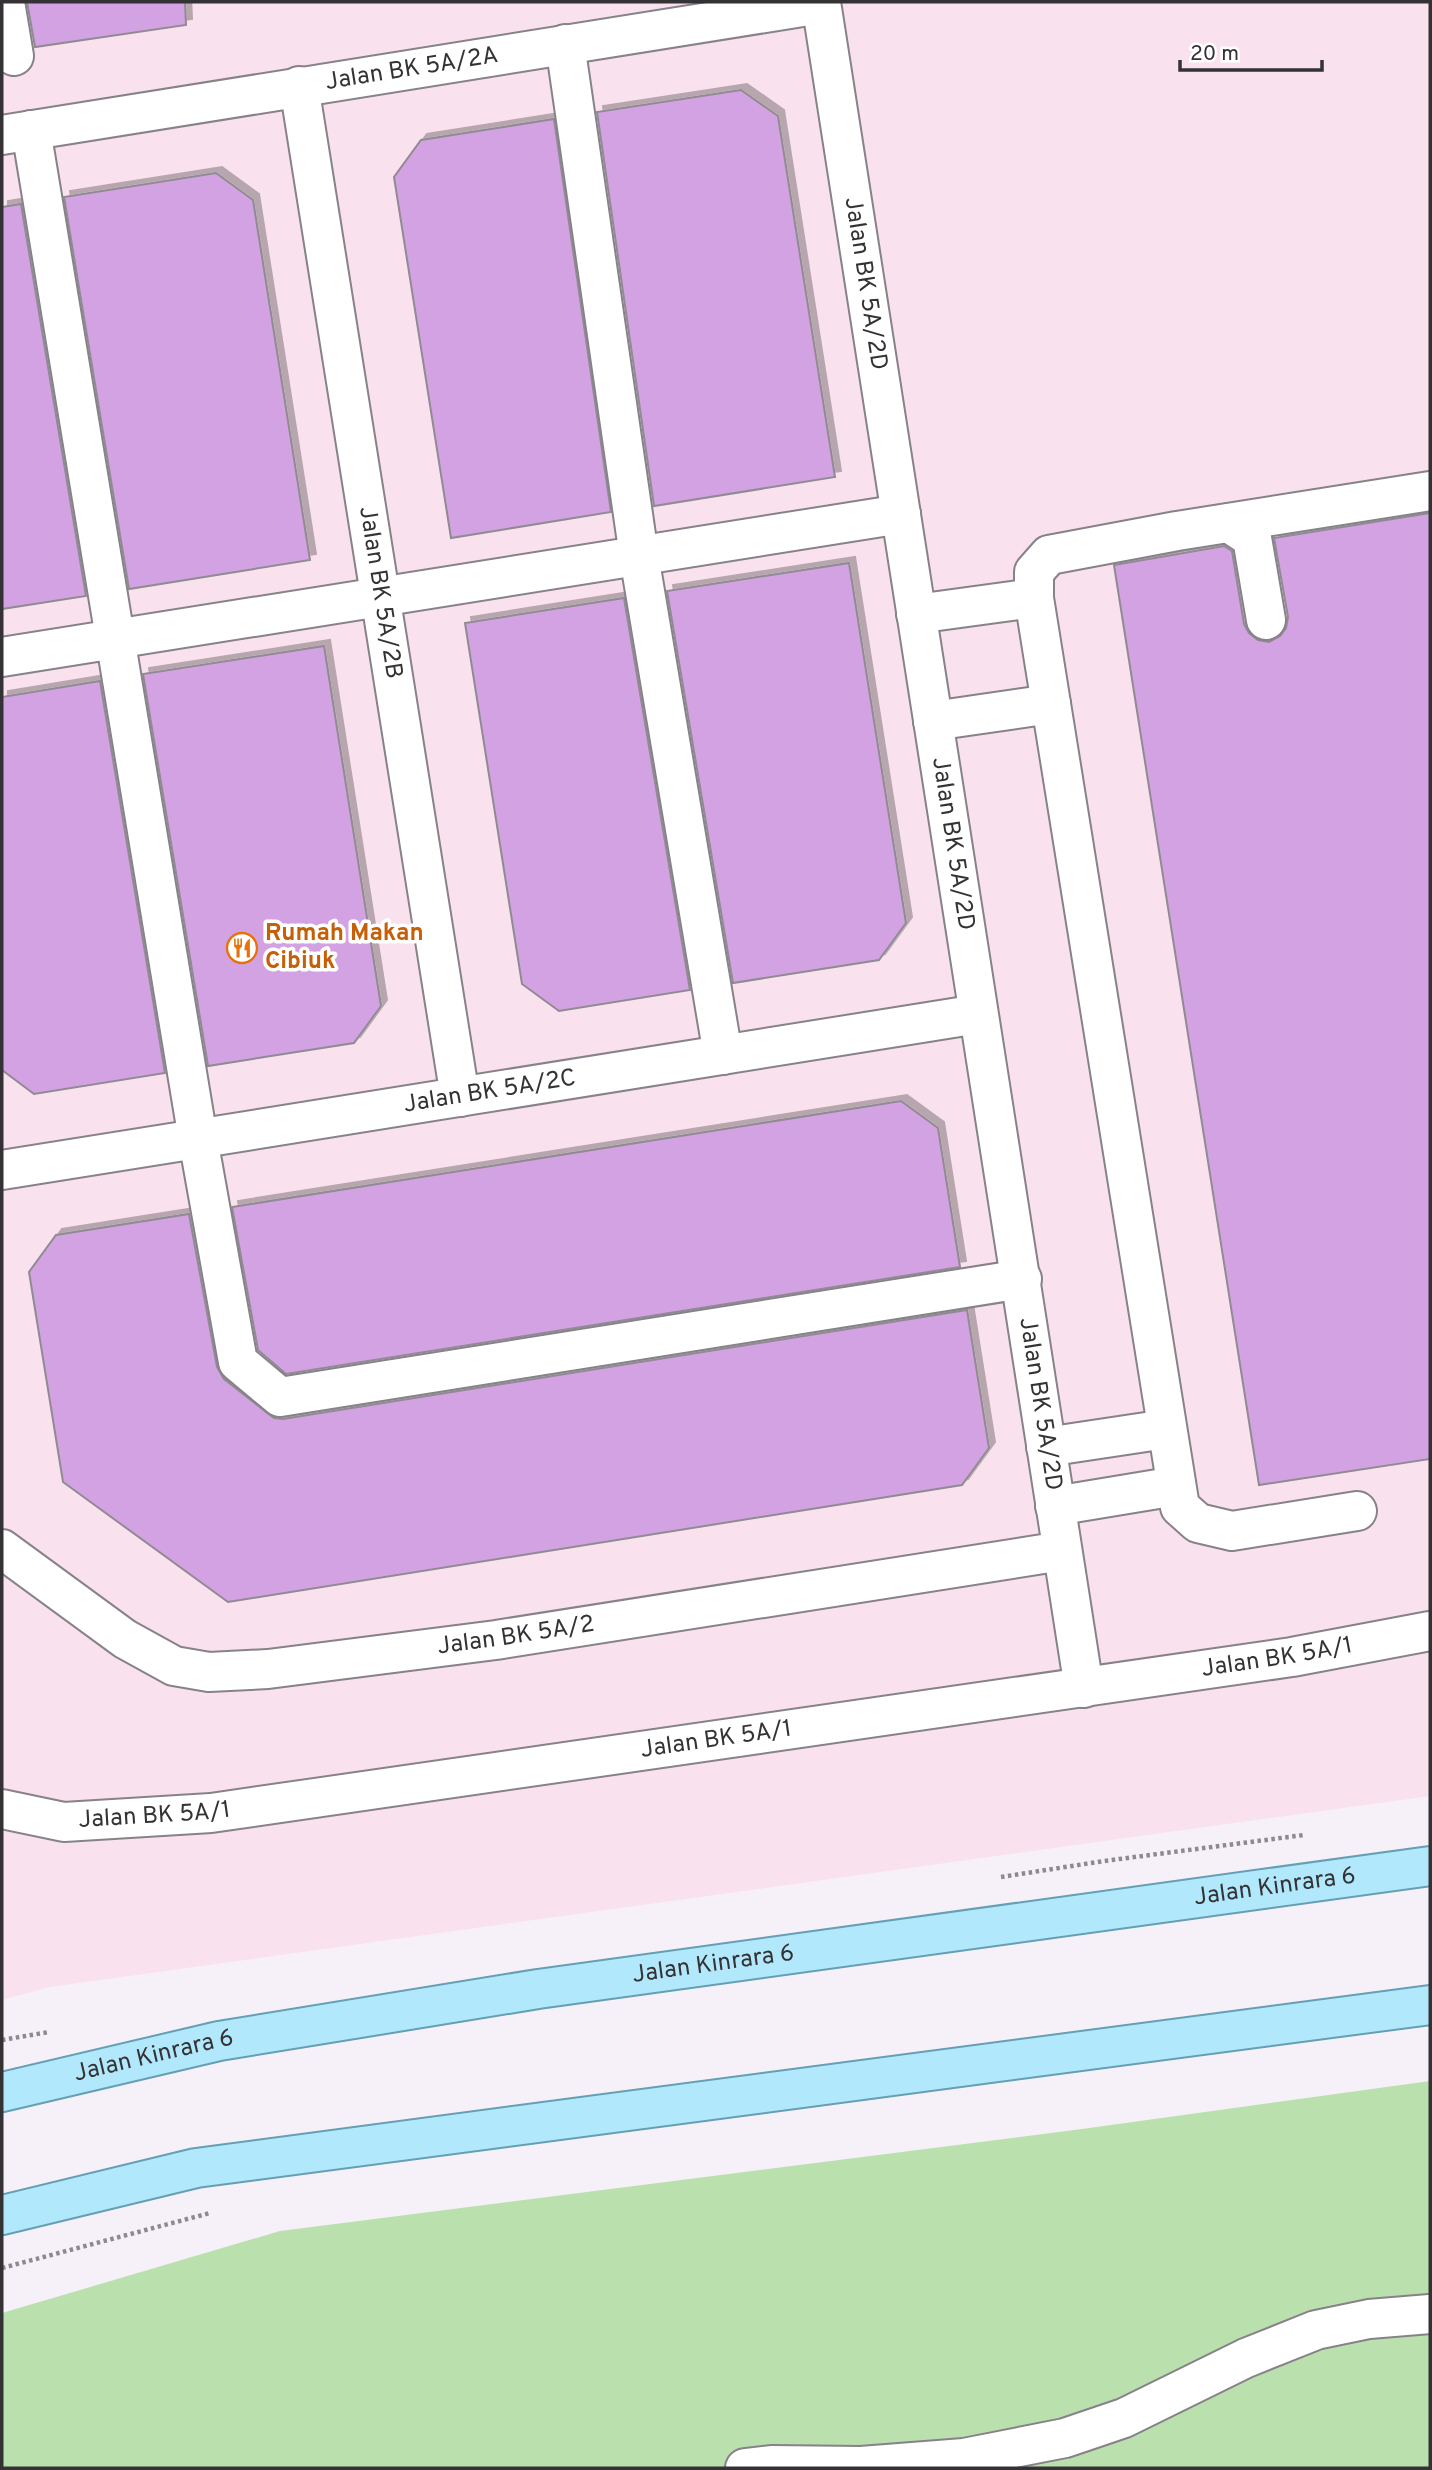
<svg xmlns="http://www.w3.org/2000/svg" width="1432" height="2470" font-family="Overpass,sans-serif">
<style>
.commercial{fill:#f9e2ed}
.green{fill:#bae1ad}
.building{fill:#d3a2e3;stroke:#908b92;stroke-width:2;filter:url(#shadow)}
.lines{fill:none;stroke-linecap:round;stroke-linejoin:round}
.minor-casing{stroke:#878289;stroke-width:42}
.major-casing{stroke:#659fb4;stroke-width:42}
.path{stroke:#8d8a8f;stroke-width:4.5;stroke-dasharray:3.5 3.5;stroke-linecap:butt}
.minor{stroke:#fff;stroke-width:38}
.major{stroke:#b2e8fb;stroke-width:38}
.labels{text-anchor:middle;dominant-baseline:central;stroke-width:7;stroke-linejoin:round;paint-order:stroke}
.street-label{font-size:24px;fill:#343235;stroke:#fff}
.food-label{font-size:24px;font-weight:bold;fill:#c56008;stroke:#fff;text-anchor:start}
</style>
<defs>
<filter id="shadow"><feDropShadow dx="6" dy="-6" stdDeviation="0" flood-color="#0004"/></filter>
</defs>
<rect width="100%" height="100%" fill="#f6f1f8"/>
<path class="commercial" d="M2 2H1430V1796L50 1987 2 2000Z"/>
<path class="green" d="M1430 2081V2468H2V2313L280 2231 1082 2129Z"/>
<g class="building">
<path d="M27 2H185L186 25 35 47Z"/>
<path d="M741 90 778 116 835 477 654 506 597 112Z"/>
<path d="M554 119 611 512 451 538 394 177 421 140Z"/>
<path d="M216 173 253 200 310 560 129 589 64 197Z"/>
<path d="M21 204 86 596 2 609V207Z"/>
<path d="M1430 513V1459L1259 1485 1114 565 1224 546 1232 551 1244 624 1249 633 1258 640 1269 642 1280 636 1286 628 1288 617 1274 538Z"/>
<path d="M849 563 906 923 879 960 733 983 667 591Z"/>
<path d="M624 598 690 990 559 1011 522 984 465 623Z"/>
<path d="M324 646 381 1006 354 1043 208 1066 143 674Z"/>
<path d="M100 681 165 1073 34 1094 2 1070V697Z"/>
<path d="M901 1101 938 1128 960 1267 286 1374 258 1350 232 1207Z"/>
<path d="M189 1214 217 1367 224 1379 274 1418 283 1419 967 1310 989 1448 962 1485 228 1602 63 1482 29 1272 56 1235Z"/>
</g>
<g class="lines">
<g class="minor-casing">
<g id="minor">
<path d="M5 2 14 56"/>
<path id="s1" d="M821 2 1084 1688"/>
<path d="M565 44 639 556 723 1055"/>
<path id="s2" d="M299 86 460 1097"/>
<path d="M31 130 198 1139 238 1362 280 1397 1022 1279"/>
<path id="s3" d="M2 135 821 4"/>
<path d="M1229 523 1252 538 1266 620"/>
<path d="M916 614 1034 598"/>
<path d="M2 657 901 514"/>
<path d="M933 721 1051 704"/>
<path id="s4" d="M2 1170 978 1014"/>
<path d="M1046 1447 1166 1429"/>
<path d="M1055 1506 1176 1486"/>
<path d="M1357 1511 1232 1531 1198 1523 1180 1507 1034 598V572L1049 555 1177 531 1430 491"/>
<path id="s5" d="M2 1549 125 1639 174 1666 209 1672 268 1669 496 1640 1062 1551"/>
<path id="s6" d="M2 1809 64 1822 211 1813 1292 1657 1430 1631"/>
<path d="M745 2468 771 2465 861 2466 964 2458 1065 2438 1124 2418 1246 2358 1316 2330 1369 2319 1430 2314"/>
</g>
</g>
<g class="major-casing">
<g id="major">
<path id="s7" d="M2 2092 219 2041 538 1989 1430 1866"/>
<path d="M2 2215 196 2168 1430 2005"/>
</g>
</g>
<g class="path">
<path d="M1001 1877 1104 1861 1304 1835"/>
<path d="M2 2040 49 2032"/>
<path d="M2 2268 210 2213"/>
</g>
<use href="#minor" class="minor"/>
<use href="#major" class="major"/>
</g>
<defs>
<g id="restaurant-ring" transform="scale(1.575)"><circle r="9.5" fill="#fff" stroke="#e8710a" stroke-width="1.5"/><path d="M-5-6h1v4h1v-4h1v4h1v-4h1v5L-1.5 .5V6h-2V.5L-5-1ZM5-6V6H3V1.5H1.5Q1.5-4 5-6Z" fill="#e8710a"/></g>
</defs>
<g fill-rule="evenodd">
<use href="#restaurant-ring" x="242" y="948"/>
</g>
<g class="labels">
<g class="street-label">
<text stroke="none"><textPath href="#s3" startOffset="415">Jalan BK 5A/2A</textPath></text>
<text stroke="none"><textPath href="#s1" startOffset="285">Jalan BK 5A/2D</textPath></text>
<text stroke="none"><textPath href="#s2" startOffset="513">Jalan BK 5A/2B</textPath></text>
<text stroke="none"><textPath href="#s1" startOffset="852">Jalan BK 5A/2D</textPath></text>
<text stroke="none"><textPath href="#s4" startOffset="494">Jalan BK 5A/2C</textPath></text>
<text stroke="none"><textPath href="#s1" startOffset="1419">Jalan BK 5A/2D</textPath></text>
<text stroke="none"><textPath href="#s5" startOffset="553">Jalan BK 5A/2</textPath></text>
<text stroke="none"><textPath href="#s6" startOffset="1288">Jalan BK 5A/1</textPath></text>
<text stroke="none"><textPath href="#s6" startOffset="721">Jalan BK 5A/1</textPath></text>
<text stroke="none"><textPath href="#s6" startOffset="154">Jalan BK 5A/1</textPath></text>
<text stroke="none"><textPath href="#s7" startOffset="1290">Jalan Kinrara 6</textPath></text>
<text stroke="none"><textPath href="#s7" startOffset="723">Jalan Kinrara 6</textPath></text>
<text stroke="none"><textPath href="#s7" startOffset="156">Jalan Kinrara 6</textPath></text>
</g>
<g class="food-label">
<text x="265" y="934">Rumah Makan<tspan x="265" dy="28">Cibiuk</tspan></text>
</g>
</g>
<rect width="1432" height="2470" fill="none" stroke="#343235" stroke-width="7"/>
<path d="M1180 60v10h142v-10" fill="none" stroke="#343235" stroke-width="3.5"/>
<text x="1190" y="60" font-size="21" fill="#343235" stroke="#ffffff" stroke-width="5" paint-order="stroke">20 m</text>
</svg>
